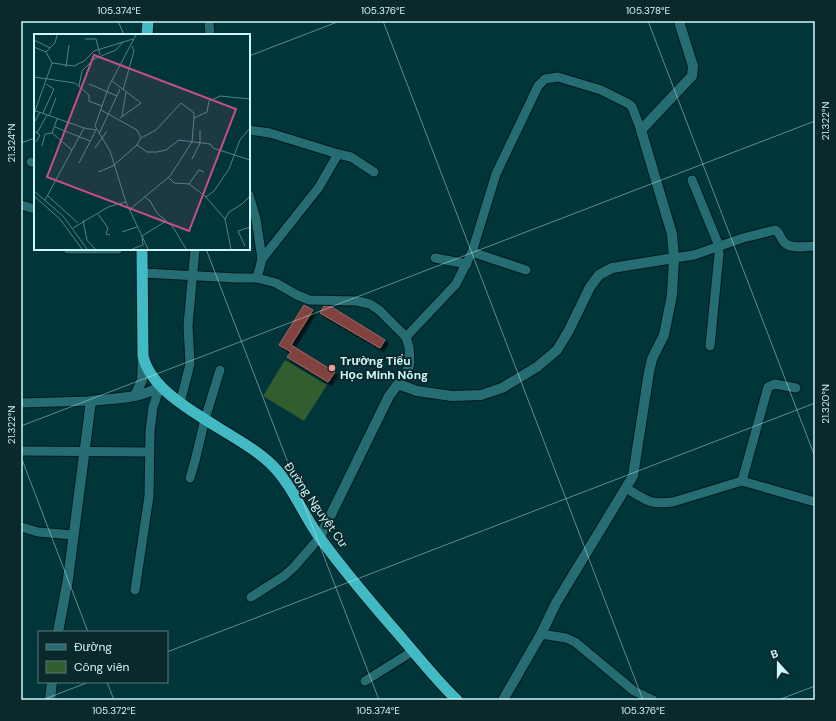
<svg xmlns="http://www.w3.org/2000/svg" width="836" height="721" font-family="'DM Sans',sans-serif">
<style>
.green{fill:#325d2f}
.building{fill:#814240;stroke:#ab6765;filter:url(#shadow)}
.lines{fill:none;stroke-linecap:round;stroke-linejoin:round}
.minor-casing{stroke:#001a1d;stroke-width:11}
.tertiary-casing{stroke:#001a1d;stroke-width:12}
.trunk-casing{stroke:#001a1d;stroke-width:13}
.minor{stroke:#256d73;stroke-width:9}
.tertiary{stroke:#256d73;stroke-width:10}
.trunk{stroke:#42bac4;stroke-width:11}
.ticks{fill:none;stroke:#cdf7fb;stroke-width:1;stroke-opacity:0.45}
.poi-dot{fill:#f59b97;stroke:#0b292b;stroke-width:1.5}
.labels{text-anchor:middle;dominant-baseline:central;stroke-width:4;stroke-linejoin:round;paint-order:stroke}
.poi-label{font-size:12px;font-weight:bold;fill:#cdf7fb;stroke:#0b292b;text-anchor:start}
.street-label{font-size:12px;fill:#cdf7fb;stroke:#0b292b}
.inset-road{fill:none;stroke:#528387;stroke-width:1}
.view{fill:#c55083;fill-opacity:0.15;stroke:#c55083;stroke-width:2}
.inset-edge{fill:none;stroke:#cdf7fb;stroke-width:2}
.neatline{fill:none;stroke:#cdf7fb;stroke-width:1.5}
.ticks-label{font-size:10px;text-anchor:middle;fill:#cdf7fb}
</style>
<defs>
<filter id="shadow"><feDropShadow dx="3.5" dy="3.5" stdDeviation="0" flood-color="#0009"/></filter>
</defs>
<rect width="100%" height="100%" fill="#003539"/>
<path class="green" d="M285 360 327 385 304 421 263 396Z"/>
<g class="building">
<path d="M304 305 313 310 291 345 335 372 328 382 287 357 291 352 279 345Z"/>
<path d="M324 306H330L385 340 380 348 320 313Z"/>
</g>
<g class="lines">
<g class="minor-casing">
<g id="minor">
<path d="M209 21 210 35"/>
<path d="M249 130 270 133 338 154 319 187 262 259 257 278"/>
<path d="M338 154 351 157 374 172"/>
<path d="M31 162 35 163"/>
<path d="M692 180 719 246"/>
<path d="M249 195 256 219 262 259"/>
<path d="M21 205 35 209"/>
<path d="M68 249H118"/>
<path d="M472 252 526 270"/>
<path d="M435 258 467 264"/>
<path d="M674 258 694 255 743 238 775 230C780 232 780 238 784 242 790 250 807 246 815 246"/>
<path d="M143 273 236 278H257L276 283 297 295 309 300 357 301 370 304 379 310 406 337 409 347 410 362 409 367 398 384"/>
<path d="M406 337 456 284 472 252 496 174 538 86 545 79 558 77 601 90 629 104 632 107 641 130"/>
<path d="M710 346 719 254 718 246"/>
<path d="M21 403 91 401"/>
<path d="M180 403 190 364 188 325 195 249"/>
<path d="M21 451 149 452"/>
<path d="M190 478 195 461 205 419 220 370"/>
<path d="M742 481 768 387 775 384 796 388"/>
<path d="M626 488C646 500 649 505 673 502L742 481 815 502"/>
<path d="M21 527 38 532 73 535"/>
<path d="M135 590 149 496 150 431 153 407 160 386"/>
<path d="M251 597 284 576 294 567 320 537"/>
<path d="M541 634 566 638 575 642 634 691 653 700"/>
<path d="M365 681 413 651"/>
</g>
</g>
<g class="tertiary-casing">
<g id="tertiary">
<path d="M135 396 142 380 143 356"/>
<path d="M320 537 389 396 398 384 417 391 452 396 481 395 502 388 537 367 557 350 568 332 590 287 599 275 612 268 674 258"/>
<path d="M58 632 68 579 91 401C112 398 142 399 160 386"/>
<path d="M50 700 52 682"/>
<path d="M503 700 541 634 556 603 633 476 649 372 652 359 664 335 672 295 674 258 672 234 641 130 692 76 693 66 680 25V21"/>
</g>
</g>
<g class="trunk-casing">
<g id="trunk">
<path d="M147 35 148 21"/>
<path d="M142 249 143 356C154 404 238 431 272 465 293 486 303 515 320 538 345 572 373 605 401 637 419 658 437 681 457 700"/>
</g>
</g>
<use href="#minor" class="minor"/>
<use href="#tertiary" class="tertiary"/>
<use href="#trunk" class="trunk"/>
</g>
<path class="ticks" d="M118 21 124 35M383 21 643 700M648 21 815 457M249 56 340 21M21 143 35 138M206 249 379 700M21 426 815 121M21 457 88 632M167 652 815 403M107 682 114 700M42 700 89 682M778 700 815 686"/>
<circle class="poi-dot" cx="332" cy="368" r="4"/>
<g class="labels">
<g class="poi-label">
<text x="340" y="361">Trường Tiểu<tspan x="340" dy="14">Học Minh Nông</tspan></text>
</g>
<g class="street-label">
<text transform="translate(316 505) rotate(55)">Đường Nguyệt Cư</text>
</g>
</g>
<g transform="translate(34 34)">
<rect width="216" height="216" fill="#003539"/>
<path class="inset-road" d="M102 1 75 52 61 92 76 117 92 168 114 215M51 5H62L66 21M0 6 16 14M0 13 12 18 18 29 40 32 50 27 60 17 99 5M12 18 21 9 23 1M32 33 35 11M0 43 41 49 55 61V67L68 72M78 47 107 69 86 84M55 50 83 62M45 52 48 37 60 25 82 16 89 8M89 56 100 17 98 12M67 76 103 96 107 104 103 111M1 77 18 29M0 79 2 77 50 94M9 79 20 55 12 50M15 82 22 64M88 82 92 58M23 85 18 99 38 116M0 89 6 78M21 93 56 107M166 96V109M0 97 6 101 2 108M3 99 13 81M65 100 86 55M107 104 122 96 147 69 160 79V84M8 112 11 100 18 99M61 114 73 97M158 125 166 109M45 129 62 96M64 138 79 132 103 111 113 118H123L132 116 145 106 176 110 179 114 216 126M135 144 140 149 155 150 171 162 191 185M155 150 165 136 170 138M0 157 29 182 53 215M0 162 26 185 48 215M14 162 44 189M111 163 116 167 123 179 139 193 152 215M172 163 180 157 195 135 206 106 216 94M11 166 50 94 62 96M95 176 136 142 158 108 160 84 173 78 175 67 186 62 216 65M64 180 74 194 72 200 76 201M49 186 53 206 61 215M39 194 74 173 92 168M88 198 103 193M211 212 204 197 216 193M98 215 109 211 108 202 132 187M197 215 191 185 195 178 208 170 216 162"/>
<path class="view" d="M60 21 202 75 155 197 13 143Z"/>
<rect width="216" height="216" class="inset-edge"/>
</g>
<rect width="836" height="721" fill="none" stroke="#0b292b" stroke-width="44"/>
<rect x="38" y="631" width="130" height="52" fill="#0b292b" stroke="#597b7e"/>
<rect x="46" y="644" width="20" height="6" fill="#256d73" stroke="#597b7e"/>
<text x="74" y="651" font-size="12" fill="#cdf7fb">Đường</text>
<rect x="46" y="661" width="20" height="12" fill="#325d2f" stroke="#597b7e"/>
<text x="74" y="671" font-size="12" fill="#cdf7fb">Công viên</text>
<g transform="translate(778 663) rotate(339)" stroke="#0b292b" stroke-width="3" paint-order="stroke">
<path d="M0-3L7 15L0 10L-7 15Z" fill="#cdf7fb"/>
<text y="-6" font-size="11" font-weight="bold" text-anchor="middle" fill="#cdf7fb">B</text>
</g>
<rect x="22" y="22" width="792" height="677" class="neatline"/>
<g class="ticks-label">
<text x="119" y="14">105.374°E</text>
<text x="383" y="14">105.376°E</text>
<text x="648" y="14">105.378°E</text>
<text transform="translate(825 121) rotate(-90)" y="4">21.322°N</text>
<text transform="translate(11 143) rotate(-90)" y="4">21.324°N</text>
<text transform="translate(825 404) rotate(-90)" y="4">21.320°N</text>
<text transform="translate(11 425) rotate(-90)" y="4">21.322°N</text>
<text x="114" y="714">105.372°E</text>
<text x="378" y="714">105.374°E</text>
<text x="643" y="714">105.376°E</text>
</g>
</svg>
